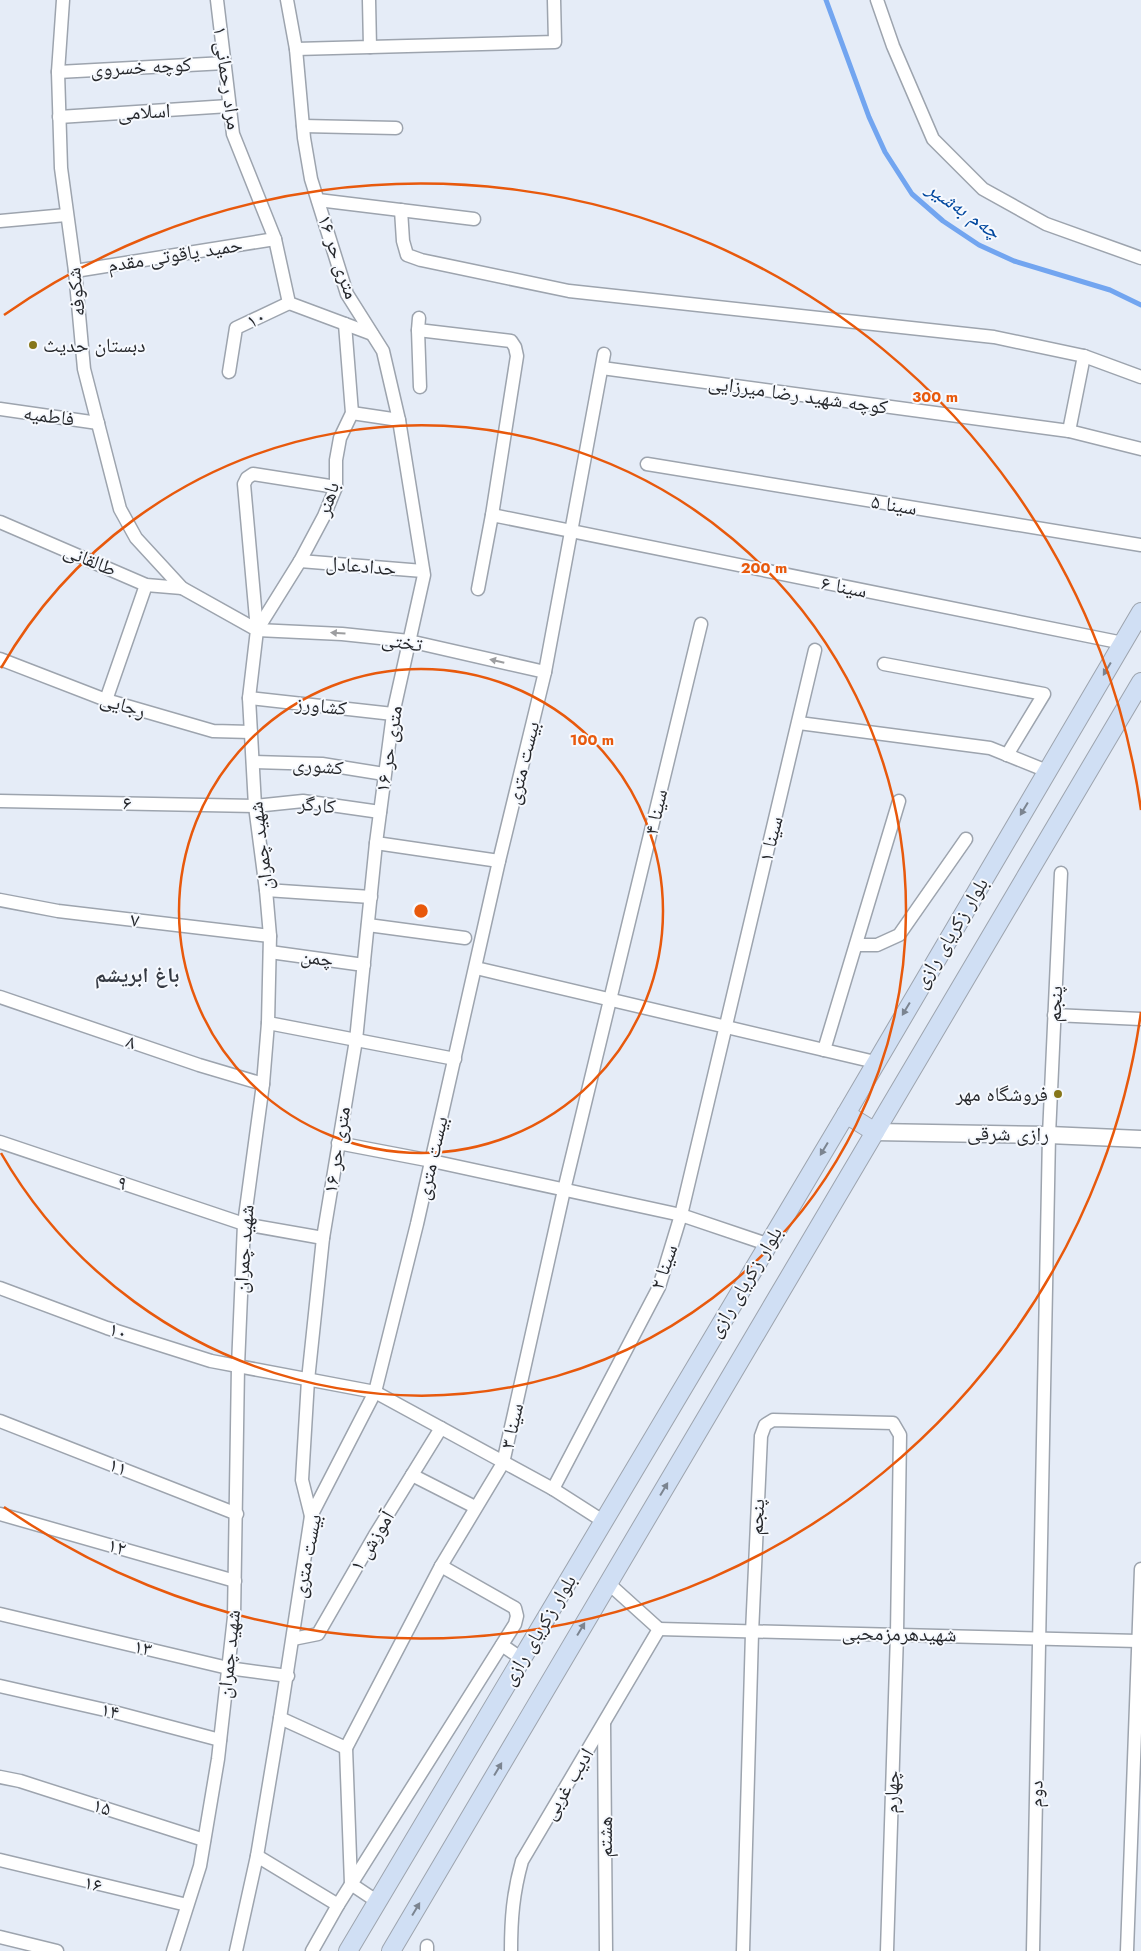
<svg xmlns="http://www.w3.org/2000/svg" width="1141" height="1951" font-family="Jost,'Noto Naskh Arabic',sans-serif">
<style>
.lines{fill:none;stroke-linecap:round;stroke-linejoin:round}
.stream{stroke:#72a5f0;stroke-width:5}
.minor-casing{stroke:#9da4ae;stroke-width:15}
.tertiary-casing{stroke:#9da4ae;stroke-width:19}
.secondary-casing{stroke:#9da4ae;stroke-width:20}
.minor{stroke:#fff;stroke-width:12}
.tertiary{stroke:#fff;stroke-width:16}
.secondary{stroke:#d0dff4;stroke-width:18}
.oneway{fill:#9d9ea0}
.oneway2{fill:#7b8490}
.ring{fill:none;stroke:#e8590c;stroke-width:2.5}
.poi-dot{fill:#86761a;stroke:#f6f9fe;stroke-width:2}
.labels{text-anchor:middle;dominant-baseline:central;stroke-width:4;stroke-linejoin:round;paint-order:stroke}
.street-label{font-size:20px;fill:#26282c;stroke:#f6f9fe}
.poi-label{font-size:20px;fill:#26282c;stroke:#f6f9fe;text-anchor:start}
.water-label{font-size:21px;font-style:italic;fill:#01479e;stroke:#f6f9fe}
.neighbourhood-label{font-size:21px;font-weight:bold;fill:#343942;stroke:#f6f9fe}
.centre{fill:#e8590c;stroke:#f6f9fe;stroke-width:2.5}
.ring-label{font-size:15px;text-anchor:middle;font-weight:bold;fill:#e8590c;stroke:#f6f9fe;stroke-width:4;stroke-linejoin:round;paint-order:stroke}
</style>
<rect width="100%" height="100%" fill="#e5ecf7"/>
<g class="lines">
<path class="stream" d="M826 0 869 117 885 152 912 194 943 221 979 245 1014 261 1110 290 1141 305"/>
<g class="minor-casing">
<g id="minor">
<path d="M63 0 58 72 61 168 75 271 84 369 120 509 136 538 182 588 257 630 249 698 255 806 266 890 270 936 268 1023 263 1084 244 1224 238 1366 234 1617 218 1759 200 1866 173 1951"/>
<path d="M217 0 233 134 275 239 289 303 372 334"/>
<path d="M287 0 296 49 304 138 311 179 347 294 383 351 399 420 424 575 393 714 376 843 356 1040 323 1238 308 1380 302 1480 311 1516"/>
<path d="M877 0 893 46 933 139 983 189 1046 224 1141 258"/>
<path d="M370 47 555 42 554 0"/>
<path d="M296 49 370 47 369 0"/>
<path d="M58 72 225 63"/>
<path d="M59 117 229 106"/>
<path d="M303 126 396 128"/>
<path d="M318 200 474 219"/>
<path d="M401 210 403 241 407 255 421 260 569 291 994 337 1084 356 1141 377"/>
<path d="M0 221 66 215"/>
<path d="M75 271 275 239"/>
<path d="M419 318 418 330 511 341 515 347 517 356 492 515"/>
<path d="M418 330 420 387"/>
<path d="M602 368 1069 431 1141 449"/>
<path d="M229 372 236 328 289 303"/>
<path d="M0 409 98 423"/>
<path d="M352 413 399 420"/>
<path d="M1069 431 1084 356"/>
<path d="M647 464 1141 545"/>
<path d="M0 522 146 585 182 588"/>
<path d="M300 561 423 571"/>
<path d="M478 589 492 515 1123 643"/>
<path d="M257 630 300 561 324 516 336 487V460L340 438 352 413 345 324"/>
<path d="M257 630 342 634 409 641 545 672"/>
<path d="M257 630 244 484 247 478 253 474 336 487"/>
<path d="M0 659 106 700 213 731 251 732"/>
<path d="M884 664 1044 694 1007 755"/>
<path d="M249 698 393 714"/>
<path d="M106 700 146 585"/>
<path d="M799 723 990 748 1047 771"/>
<path d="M253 762 322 764 384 774"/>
<path d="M0 801 255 806 303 801 380 812"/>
<path d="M376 843 499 861"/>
<path d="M266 890 371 897"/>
<path d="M0 900 58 911 270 936"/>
<path d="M368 925 465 938"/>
<path d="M856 945H877L899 935 966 839"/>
<path d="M270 952 364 965"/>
<path d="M476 968 875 1062"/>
<path d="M0 997 199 1065 263 1084"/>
<path d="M1054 1015 1141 1019"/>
<path d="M268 1023 455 1059"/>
<path d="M824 1050 899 801"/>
<path d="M0 1142 244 1224 323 1238"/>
<path d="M338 1143 432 1161 681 1215 767 1244"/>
<path d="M0 1288 107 1328 211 1361 375 1392 553 1489 603 1521"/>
<path d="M0 1421 237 1514"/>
<path d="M412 1475 475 1507"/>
<path d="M553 1489 659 1287 681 1215 815 650"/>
<path d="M0 1514 235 1581"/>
<path d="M608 1583 659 1629"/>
<path d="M0 1614 228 1668 288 1676"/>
<path d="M659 1629 1138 1641"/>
<path d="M293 1639 318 1634 375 1535 441 1428"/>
<path d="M502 1645 522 1659"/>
<path d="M0 1686 114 1712 220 1740"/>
<path d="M280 1718 346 1748 441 1566 503 1463 564 1190 701 624"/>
<path d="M604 1724 606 1951"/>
<path d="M346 1748 351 1884 378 1902"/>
<path d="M0 1777 20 1781 204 1840"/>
<path d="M257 1856 338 1905"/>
<path d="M0 1860 187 1905"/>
<path d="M0 1937 57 1951"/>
<path d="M236 1951 257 1856 280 1718 311 1516 375 1392 417 1224 499 861 545 672 604 354"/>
<path d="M312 1951 338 1905 515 1624 517 1616 515 1608 441 1566"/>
<path d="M427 1951V1946"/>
<path d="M511 1951C511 1919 513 1893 522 1861L659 1629"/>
<path d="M743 1951 752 1633 761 1436 765 1425 773 1420 893 1423 900 1435 897 1634 887 1951"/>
<path d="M1033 1951 1049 1135 1061 873"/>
<path d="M1127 1951 1141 1569"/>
</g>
</g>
<g class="tertiary-casing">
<path id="tertiary" d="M875 1132 1049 1135 1141 1139"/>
</g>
<g class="secondary-casing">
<g id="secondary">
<path d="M846 1114 875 1132"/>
<path d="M348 1951 846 1114 1141 612"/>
<path d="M391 1951 1141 682"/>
</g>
</g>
<use href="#minor" class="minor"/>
<use href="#tertiary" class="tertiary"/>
<use href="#secondary" class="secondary"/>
</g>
<defs><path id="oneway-solid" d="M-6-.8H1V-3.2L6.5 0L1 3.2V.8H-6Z" transform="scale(1.25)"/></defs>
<g class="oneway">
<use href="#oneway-solid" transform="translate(338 633) rotate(-176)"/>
<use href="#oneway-solid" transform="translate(497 661) rotate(-167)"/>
</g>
<g class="oneway2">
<use href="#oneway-solid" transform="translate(1107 669) rotate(121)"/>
<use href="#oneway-solid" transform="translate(1024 809) rotate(121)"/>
<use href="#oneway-solid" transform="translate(906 1009) rotate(121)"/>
<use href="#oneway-solid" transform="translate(824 1149) rotate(121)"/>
<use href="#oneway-solid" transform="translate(664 1489) rotate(-59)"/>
<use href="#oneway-solid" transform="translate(581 1629) rotate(-59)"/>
<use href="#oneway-solid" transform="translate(498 1769) rotate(-59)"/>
<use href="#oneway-solid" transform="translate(416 1909) rotate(-59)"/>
</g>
<g class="ring">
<circle cx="421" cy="911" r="242"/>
<path d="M1 668A485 485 0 1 1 1 1153"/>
<path d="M1141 1012A727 727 0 0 1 4 1507M4 315A727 727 0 0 1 1141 810"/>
</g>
<g class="poi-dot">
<circle cx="33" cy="345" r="5"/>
<circle cx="1058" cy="1094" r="5"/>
</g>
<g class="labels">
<g class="street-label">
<text transform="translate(141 67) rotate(-3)">کوچه خسروی</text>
<text transform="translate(227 78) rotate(82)">مراد رحمانی ۱</text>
<text transform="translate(144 112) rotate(-3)">اسلامی</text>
<text transform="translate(175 255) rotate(-9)">حمید یاقوتی مقدم</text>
<text transform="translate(338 257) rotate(71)">۱۶ متری حر</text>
<text transform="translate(76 292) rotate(-96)">شکوفه</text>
<text transform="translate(256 319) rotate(-26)">۱۰</text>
<text transform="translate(798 395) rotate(8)">کوچه شهید رضا میرزایی</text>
<text transform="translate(49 416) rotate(8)">فاطمیه</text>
<text transform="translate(328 499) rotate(-72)">باهنر</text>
<text transform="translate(894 505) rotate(9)">سینا ۵</text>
<text transform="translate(90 560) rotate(23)">طالقانی</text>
<text transform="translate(361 566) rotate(5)">حدادعادل</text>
<text transform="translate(844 587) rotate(11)">سینا ۶</text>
<text transform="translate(402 642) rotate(9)">تختی</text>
<text transform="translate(123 705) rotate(17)">رجایی</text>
<text transform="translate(321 706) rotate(6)">کشاورز</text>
<text transform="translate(389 749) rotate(-81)">۱۶ متری حر</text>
<text transform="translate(523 763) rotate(-76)">بیست متری</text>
<text transform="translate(318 766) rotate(5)">کشوری</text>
<text transform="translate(127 803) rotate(1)">۶</text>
<text transform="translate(317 805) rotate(5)">کارگر</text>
<text transform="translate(656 812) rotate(-77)">سینا ۴</text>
<text transform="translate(771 839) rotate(-76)">۱ سینا</text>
<text transform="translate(261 846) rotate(-97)">شهید چمران</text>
<text transform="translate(135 920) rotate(7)">۷</text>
<text transform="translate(951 933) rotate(-59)">بلوار زکریای رازی</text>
<text transform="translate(317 958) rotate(8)">چمن</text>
<text transform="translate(1055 1004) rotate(-87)">پنجم</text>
<text transform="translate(131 1042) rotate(19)">۸</text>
<text transform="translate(1008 1134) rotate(1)">رازی شرقی</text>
<text transform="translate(337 1150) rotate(-81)">۱۶ متری حر</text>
<text transform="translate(432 1158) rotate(-77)">بیست متری</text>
<text transform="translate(122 1183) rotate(19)">۹</text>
<text transform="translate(244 1249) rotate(-86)">شهید چمران</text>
<text transform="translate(664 1267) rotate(-71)">سینا ۲</text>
<text transform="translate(745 1282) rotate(-59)">بلوار زکریای رازی</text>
<text transform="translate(118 1331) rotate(18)">۱۰</text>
<text transform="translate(512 1426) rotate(-77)">سینا ۳</text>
<text transform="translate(118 1467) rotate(21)">۱۱</text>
<text transform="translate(757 1517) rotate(-87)">پنجم</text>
<text transform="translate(372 1541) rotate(-59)">آموزش ۱</text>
<text transform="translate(117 1547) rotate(16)">۱۲</text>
<text transform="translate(307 1556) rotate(-79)">بیست متری</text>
<text transform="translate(539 1630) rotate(-59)">بلوار زکریای رازی</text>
<text transform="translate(899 1634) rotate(1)">شهیدهرمزمحبی</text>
<text transform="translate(143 1648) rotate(13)">۱۳</text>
<text transform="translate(229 1654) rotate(-84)">شهید چمران</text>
<text transform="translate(110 1711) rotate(14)">۱۴</text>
<text transform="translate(568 1784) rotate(-59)">ادیب غربی</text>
<text transform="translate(892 1792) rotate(-88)">چهارم</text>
<text transform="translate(1036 1794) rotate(-89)">دوم</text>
<text transform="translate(102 1807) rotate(18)">۱۵</text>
<text transform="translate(605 1837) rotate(-90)">هشتم</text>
<text transform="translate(93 1884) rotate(14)">۱۶</text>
</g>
<g class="poi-label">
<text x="43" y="345">دبستان حدیث</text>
<text x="1048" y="1094" text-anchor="end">فروشگاه مهر</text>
</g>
<g class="water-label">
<text transform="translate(964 210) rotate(35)">چەم بەشیر</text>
</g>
<g class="neighbourhood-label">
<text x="137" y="975">باغ ابریشم</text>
</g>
</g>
<circle cx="421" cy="911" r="8" class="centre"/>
<g class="ring-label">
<text x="935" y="402">300 m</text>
<text x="764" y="573">200 m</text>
<text x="592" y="745">100 m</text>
</g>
</svg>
